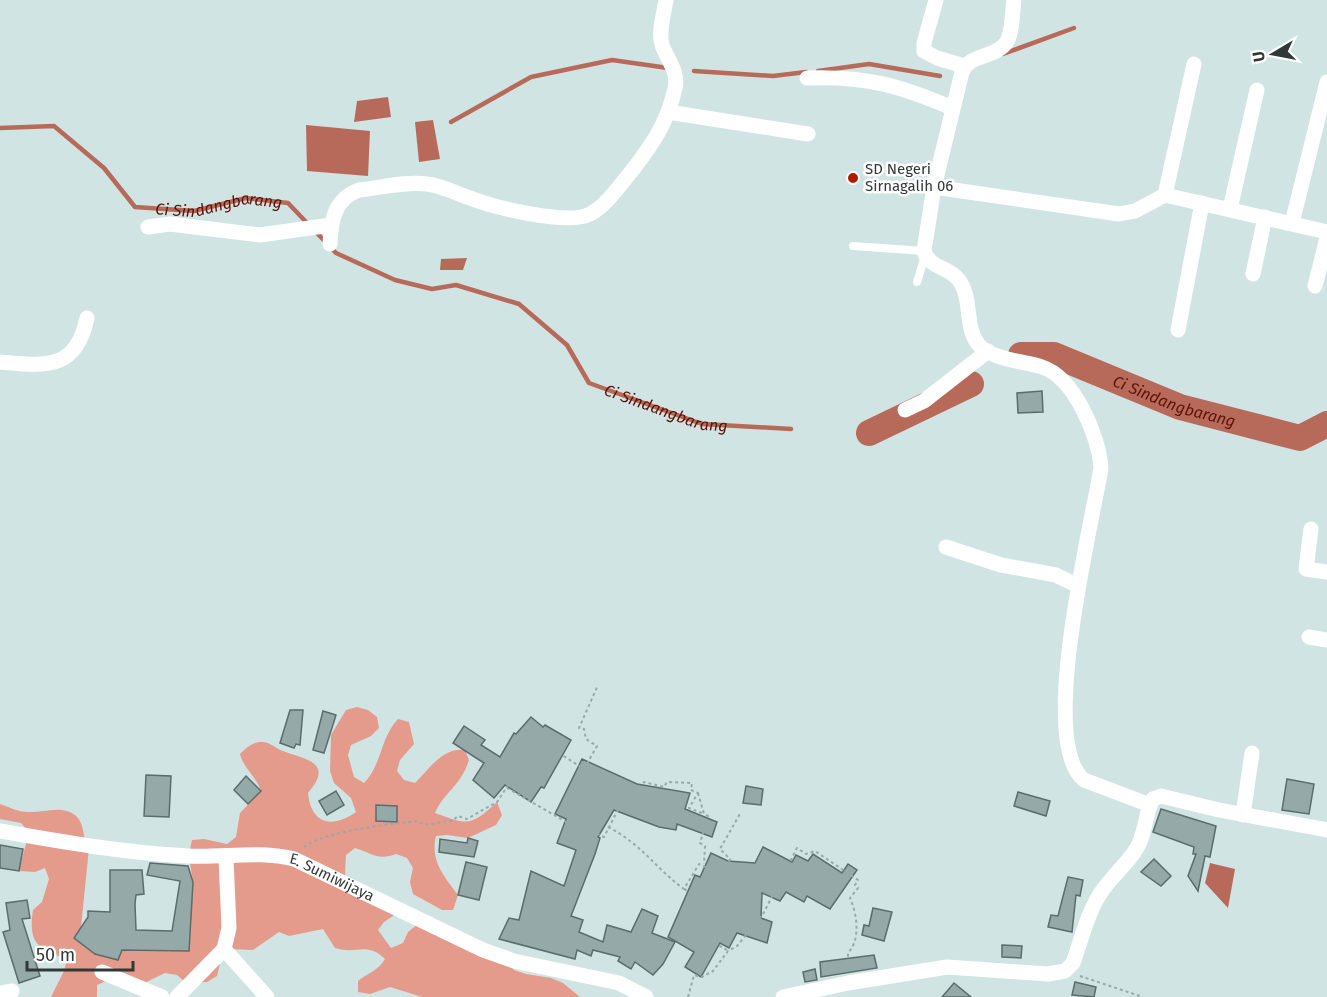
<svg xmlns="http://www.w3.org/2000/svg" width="1327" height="997" font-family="'Fira Sans',sans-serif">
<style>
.green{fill:#e49b8b}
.water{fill:#b86a5a}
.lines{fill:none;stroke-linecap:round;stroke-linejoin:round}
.stream{stroke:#b86a5a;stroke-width:4.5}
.river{stroke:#b86a5a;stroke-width:26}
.building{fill:#96a9a9;stroke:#5a6c6c;stroke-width:1.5}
.path{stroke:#99a9a9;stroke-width:2;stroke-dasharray:3 3;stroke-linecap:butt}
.service{stroke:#fff;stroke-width:8}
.minor{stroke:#fff;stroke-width:15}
.poi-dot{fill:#ac1d00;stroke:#fff;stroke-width:2}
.labels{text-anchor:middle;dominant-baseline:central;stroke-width:5;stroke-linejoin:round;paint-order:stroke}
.poi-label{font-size:15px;fill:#303838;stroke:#fff;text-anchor:start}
.street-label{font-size:15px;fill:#303838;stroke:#fff}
.water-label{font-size:16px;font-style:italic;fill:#5b1306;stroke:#fff}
</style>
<rect width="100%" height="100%" fill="#d0e4e4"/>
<path class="green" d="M357 707 368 710 377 717 379 728 371 736 351 745 348 755 354 777 364 783C382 765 380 738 398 719L409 722 414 744 400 760 397 771 404 780 415 783C430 768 443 747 465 750L469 760C461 786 444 792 435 813 468 825 470 827 497 802L502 815 496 825 468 838 447 835 436 836C430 861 444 876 458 895L453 910H442L413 894 410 882 413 868 407 858 396 854C378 861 372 853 355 848L346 855C345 876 342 887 360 900L385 896 402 910 384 922 378 930 391 948 403 943 408 932 418 924 507 962 514 970 526 974 551 978 563 983 580 997H422L390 987 370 994 358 992V981C369 972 378 971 385 959 366 941 357 955 335 948L323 929 289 936 279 932 253 950 230 949 222 955 217 976 207 982 186 983 177 975 165 973 138 986 106 981 97 985V997H51L64 971 67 959C38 949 28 944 33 910L42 902 49 879 45 868 35 872 19 871 29 832 21 823 0 819V804C9 807 18 812 28 812 43 813 65 803 78 818 85 827 82 838 89 848L81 927 119 952 158 939 169 952 193 882 190 863H187L192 840 204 839 227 844 236 837 240 813 261 791C256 776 244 769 240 754 246 748 253 742 261 742 269 741 275 748 283 751 302 759 336 761 308 793 311 824 332 829 356 812L351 798 334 783 330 771 331 735 346 710Z"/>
<g class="water">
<path d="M388 97 391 117 354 122 357 101Z"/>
<path d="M433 120 440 159 419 162 415 122Z"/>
<path d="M306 125 370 131 368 176 307 171Z"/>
<path d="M467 258 463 270H440L441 259Z"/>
<path d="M1210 863 1235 869 1228 908 1205 883Z"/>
</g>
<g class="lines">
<g class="stream">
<path d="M1003 54 1074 28"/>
<path d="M694 71 773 76 806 72"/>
<path d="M818 71 869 64 940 76"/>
<path d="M451 122 531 77 612 60 668 68"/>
<path id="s1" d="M0 128 54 126 104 168 135 207 194 211 246 198 288 203 309 225"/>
<path id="s2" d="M315 231 336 253 395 280 432 289 456 285 519 304 567 345 589 383 702 424 791 429"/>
</g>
<g class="river">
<path id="s3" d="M1021 355H1054L1180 407 1300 438 1327 424"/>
<path d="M869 433 971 384"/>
</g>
</g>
<g class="building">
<path d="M1042 391 1043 412 1018 413 1017 393Z"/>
<path d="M290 710H303L300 745 296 744 294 748 280 743Z"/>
<path d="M323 711 336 715 324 753 313 750Z"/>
<path d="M531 717 543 727 545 725 571 740 544 788 541 787 531 802 505 785 494 798 473 780 484 763 453 743 464 726 485 740 481 745 500 757 514 733 516 734Z"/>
<path d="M582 759 637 784 690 793 685 809 717 822 712 837 677 824 676 830 659 827 614 810 598 837 600 838 595 854 571 916 583 920 579 932 603 942 607 925 631 932 642 909 658 916 652 933 675 942 663 964 653 975 635 962 631 969 618 961 620 957 593 950 591 956 577 950 575 959 499 939 509 918 519 920 531 871 564 886 576 850 557 843 566 819 555 814Z"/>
<path d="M146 775 171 776 169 817 144 816Z"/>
<path d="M246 776 261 791 248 804 234 790Z"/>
<path d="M1287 779 1314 784 1309 814 1282 810Z"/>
<path d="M746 786 763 789 761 805 743 803Z"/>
<path d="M336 791 344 805 327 815 319 801Z"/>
<path d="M1018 792 1050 801 1046 816 1014 806Z"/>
<path d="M376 805 397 806V822L376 821Z"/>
<path d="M1161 809 1216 826 1210 857 1205 856 1198 891 1188 876 1196 854H1193L1194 847 1153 832Z"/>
<path d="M468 838 478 841 474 857 439 852 440 839 467 843Z"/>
<path d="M0 845 23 849 19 871 0 868Z"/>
<path d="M763 847 792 862 796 855 808 861 813 854 842 873 848 864 857 870 830 909 807 896 804 902 786 892 780 901 762 893 761 918 772 922 767 943 737 933 729 948 720 943 701 977 685 967 694 952 668 937 695 875 700 877 711 853 728 861 755 863Z"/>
<path d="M1154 859 1171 876 1161 886 1141 872Z"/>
<path d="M466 862 487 867 479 900 458 895Z"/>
<path d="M150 863 188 866 193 882 189 951 122 950 118 960 95 954 74 938 88 917V911L110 912V870H142L144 894 136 895 135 904 136 930 172 931 180 881 147 875Z"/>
<path d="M1068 877 1083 880 1080 896 1076 895 1072 932 1048 927 1051 915 1058 916Z"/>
<path d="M27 900 30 918 22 919 40 976 19 983 3 932 10 930 6 903Z"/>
<path d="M873 908 892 912 884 941 862 935 864 925 869 926Z"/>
<path d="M1002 945 1022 946 1021 958 1002 957Z"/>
<path d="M874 955 877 968 821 977 820 962Z"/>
<path d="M815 969 817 980 805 982 803 972Z"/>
<path d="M1075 982 1096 987 1094 997 1072 995Z"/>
<path d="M954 983 971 997H942Z"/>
</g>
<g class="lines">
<g class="path">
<path d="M584 769 586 779 625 797 623 800 636 802 644 782 664 787 667 782 692 783 691 790 698 793 689 808 704 814"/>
<path d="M507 788 575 827 581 826 604 837 623 800"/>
<path d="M698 793 704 814 708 816 700 843 705 846 704 864"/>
<path d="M608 827C643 845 655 868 684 889L699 864 722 875 730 859 720 849 741 812"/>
<path d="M304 847C324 831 391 824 418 821 428 829 440 820 452 821L458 816 467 819 497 802 518 770 528 778 548 746 584 769 597 746 586 739 584 729 579 728 598 685"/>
<path d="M684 889 708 900 721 875"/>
<path d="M727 950 713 942 724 914 737 921 741 915 756 923"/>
<path d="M1080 976 1143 997"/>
<path d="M688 997 694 975 702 977 713 971 728 951 737 946 763 914 797 848 806 854 815 851 858 880 855 885 858 888 850 898C857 914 861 939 848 953V967"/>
</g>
<g class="service">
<path d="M853 246 924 251"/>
<path d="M917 282 925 256"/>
</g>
<g class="minor">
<path d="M936 0 924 43V51L937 58 964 66"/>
<path d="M1014 0C1012 12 1013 33 1006 43 995 58 969 54 962 72L934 187 924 251C929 268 949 267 958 279 973 297 964 326 978 344 991 360 1024 361 1042 367 1074 377 1099 436 1101 468 1092 525 1037 742 1084 780L1150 805"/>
<path d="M807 78C865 76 899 85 952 108"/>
<path d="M668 112 808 134"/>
<path d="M934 187 1119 214 1135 211 1165 195 1327 232"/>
<path d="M1165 195 1194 64"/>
<path d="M1230 209 1257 90"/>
<path d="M1292 223 1327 82"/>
<path d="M148 227 170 224 260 235 331 225"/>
<path d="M330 244C331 221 334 199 359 190 380 188 405 181 427 184 443 186 455 193 470 198 493 207 568 226 590 214 606 206 620 185 631 172 652 145 668 122 675 88 679 72 667 59 662 45 658 31 664 14 666 0"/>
<path d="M1253 274 1265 217"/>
<path d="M1315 286 1327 238"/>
<path d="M1178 330 1202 203"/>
<path d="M0 362C45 366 76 371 87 318"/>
<path d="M905 410 924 401 988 351"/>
<path d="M1311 529 1306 569 1327 572"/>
<path d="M946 547 1001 565 1056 575 1078 586"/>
<path d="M1309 637 1327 640"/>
<path d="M1243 815 1252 753"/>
<path id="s4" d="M0 831C62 842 125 853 188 856 223 858 260 850 294 859L483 950 514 961 619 983 646 997"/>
<path d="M226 858 229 928 224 949 267 997"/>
<path d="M102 972 162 997"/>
<path d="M0 993 12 991"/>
<path d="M177 997 224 949"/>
<path d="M783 997 848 983 947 967 1048 974 1065 971 1073 963C1081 941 1087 914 1100 894 1110 878 1125 866 1135 851 1146 836 1144 815 1153 799L1161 796 1219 810 1327 830"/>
</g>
</g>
<circle class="poi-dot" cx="853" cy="178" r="6"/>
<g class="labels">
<g class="poi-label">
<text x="865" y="169">SD Negeri<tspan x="865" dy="17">Sirnagalih 06</tspan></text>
</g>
<g class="street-label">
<text stroke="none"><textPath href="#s4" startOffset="338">E. Sumiwijaya</textPath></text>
</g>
<g class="water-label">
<text stroke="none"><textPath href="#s1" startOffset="254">Ci Sindangbarang</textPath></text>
<text stroke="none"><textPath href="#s3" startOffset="162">Ci Sindangbarang</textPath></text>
<text stroke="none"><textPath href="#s2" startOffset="412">Ci Sindangbarang</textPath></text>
</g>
</g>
<g transform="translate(1273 54) rotate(260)" stroke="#ffffff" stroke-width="4.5" paint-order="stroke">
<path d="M0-4.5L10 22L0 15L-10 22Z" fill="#303838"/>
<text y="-9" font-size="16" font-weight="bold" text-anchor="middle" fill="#303838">U</text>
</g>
<path d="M27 961v9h106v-9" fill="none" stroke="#303838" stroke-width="3"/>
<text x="36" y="961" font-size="18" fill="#303838" stroke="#ffffff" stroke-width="4.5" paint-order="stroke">50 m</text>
</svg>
